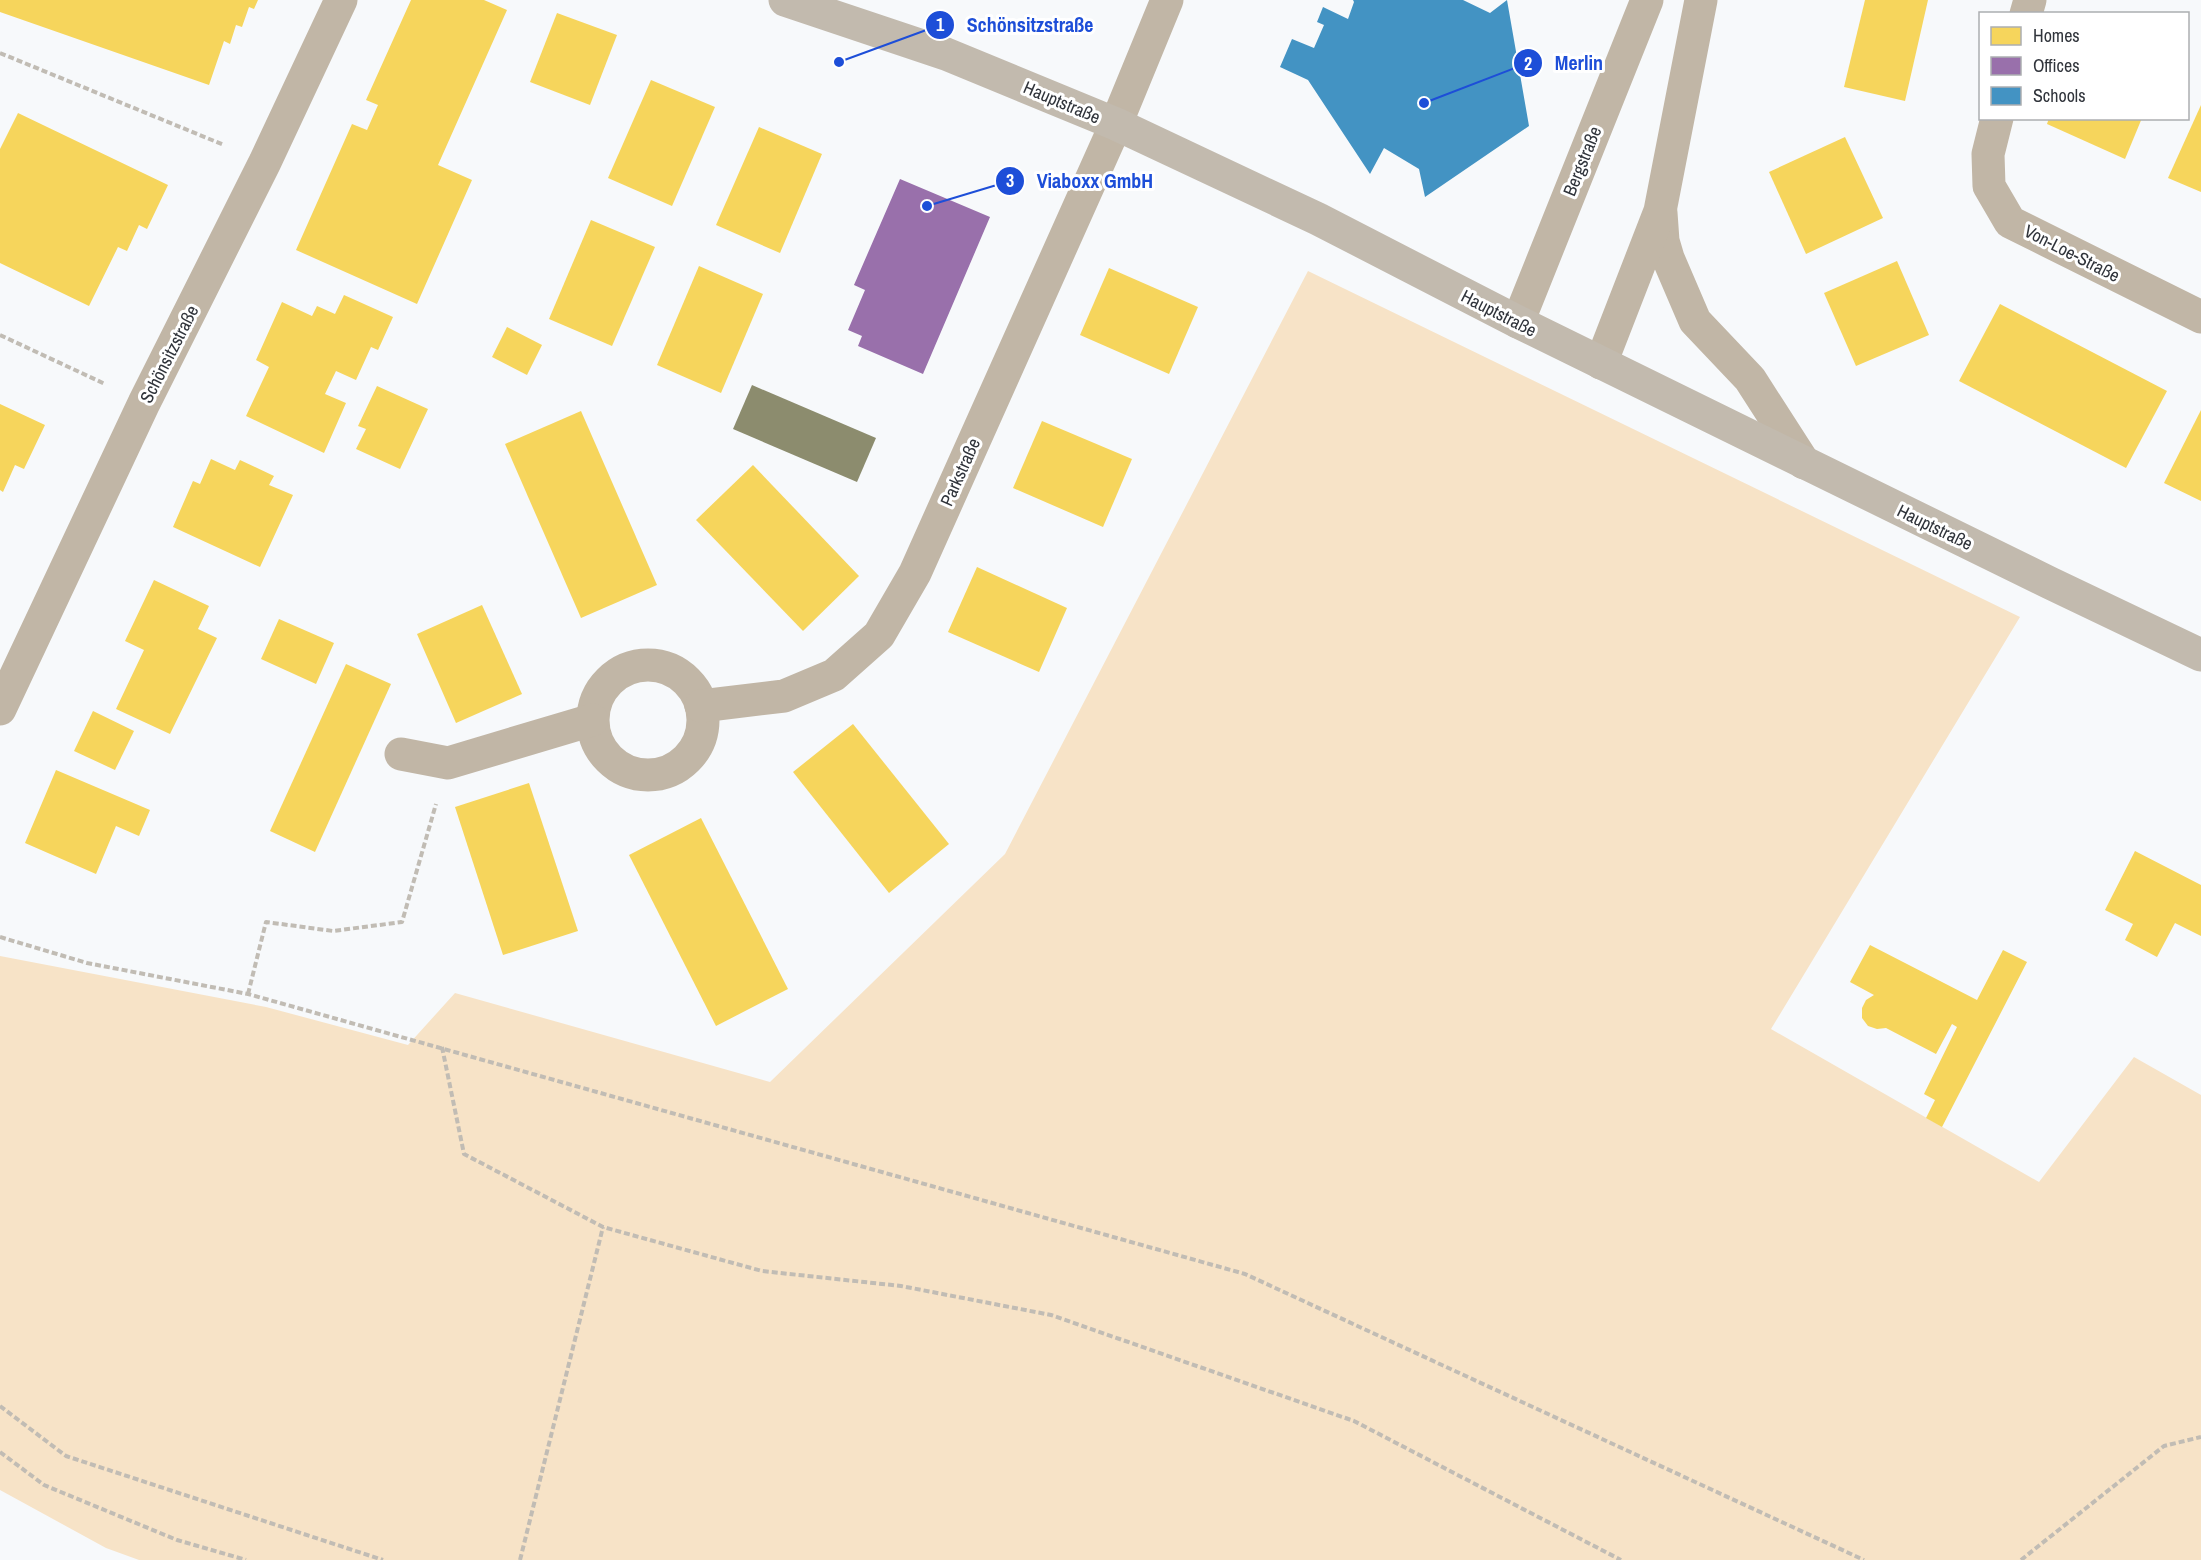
<svg xmlns="http://www.w3.org/2000/svg" width="2201" height="1560" font-family="'Archivo Narrow',sans-serif">
<style>
.green{fill:#f7e3c7}
.homes{fill:#f6d55c}
.offices{fill:#9970ab}
.schools{fill:#4393c3}
.industry{fill:#8c8c6e}
.lines{fill:none;stroke-linecap:round;stroke-linejoin:round}
.path{stroke:#c1bcb4;stroke-width:4;stroke-dasharray:6 3;stroke-linecap:butt}
.minor{stroke:#c1b6a6;stroke-width:33}
.major{stroke:#c2baae;stroke-width:33}
.labels{text-anchor:middle;dominant-baseline:central;stroke-width:6;stroke-linejoin:round;paint-order:stroke}
.street-label{font-size:18px;fill:#30343b;stroke:#fff}
.leader{fill:none;stroke:#1d4ed8;stroke-width:2}
.callout-dot{fill:#1d4ed8;stroke:#fff;stroke-width:2}
.mark-label{font-size:18px;text-anchor:middle;font-weight:bold;fill:#fff}
.callout-label{font-size:20px;text-anchor:middle;font-weight:bold;fill:#1d4ed8;stroke:#fff;stroke-width:6;stroke-linejoin:round;paint-order:stroke}
</style>
<rect width="100%" height="100%" fill="#f7f9fb"/>
<path class="green" d="M1308 271 2020 617 1771 1029 2039 1182 2134 1057 2201 1095V1560H139L106 1548 0 1490V956L266 1007 408 1045 455 993 770 1082 1005 854Z"/>
<g class="homes">
<path d="M0 0H258L254 9 249 7 242 27 236 25 230 44 224 41 209 85 0 12Z"/>
<path d="M411 0H484L507 10 438 165 472 180 417 304 296 250 352 124 367 130 378 105 366 100Z"/>
<path d="M1865 0H1928L1905 101 1844 87Z"/>
<path d="M557 13 617 35 590 105 530 82Z"/>
<path d="M651 80 715 107 672 206 608 178Z"/>
<path d="M2201 105V192L2168 178Z"/>
<path d="M18 113 168 185 147 229 139 225 127 251 118 247 89 306 0 263V149Z"/>
<path d="M2049 118H2142L2125 159 2047 124Z"/>
<path d="M759 127 822 154 780 253 716 225Z"/>
<path d="M1845 137 1883 218 1806 254 1769 172Z"/>
<path d="M591 220 655 247 612 346 549 319Z"/>
<path d="M1897 261 1929 335 1856 366 1824 293Z"/>
<path d="M699 266 763 294 721 393 657 365Z"/>
<path d="M1109 268 1198 307 1169 374 1080 335Z"/>
<path d="M344 295 393 317 378 350 371 347 356 380 336 371 325 394 346 403 324 453 246 416 269 367 256 360 282 302 312 316 317 306 335 314Z"/>
<path d="M2000 304 2167 391 2126 468 1959 381Z"/>
<path d="M507 327 542 345 527 375 492 357Z"/>
<path d="M377 386 428 409 400 469 356 449 366 429 358 426Z"/>
<path d="M0 404 45 425 24 469 15 465 3 492 0 490Z"/>
<path d="M2201 410V501L2164 483Z"/>
<path d="M581 411 657 585 581 618 505 444Z"/>
<path d="M1042 421 1132 459 1103 527 1013 488Z"/>
<path d="M211 459 235 470 240 460 274 476 269 485 293 495 260 567 173 527 193 481 200 484Z"/>
<path d="M753 465 859 576 803 631 696 520Z"/>
<path d="M977 567 1067 608 1039 672 948 632Z"/>
<path d="M154 580 209 606 198 629 217 638 170 734 116 709 144 650 125 641Z"/>
<path d="M482 605 522 694 456 723 417 634Z"/>
<path d="M279 619 334 643 316 684 261 659Z"/>
<path d="M346 664 391 684 315 852 270 831Z"/>
<path d="M93 711 134 731 115 770 74 751Z"/>
<path d="M853 724 949 844 889 893 793 772Z"/>
<path d="M56 770 150 810 139 836 116 826 96 874 25 843Z"/>
<path d="M529 783 578 931 503 955 455 807Z"/>
<path d="M701 818 788 989 716 1026 629 855Z"/>
<path d="M2135 851 2201 885V936L2175 923 2157 957 2125 940 2133 924 2105 910Z"/>
<path d="M1870 945 1977 1000 2003 950 2027 962 1942 1127 1926 1118 1935 1100 1924 1094 1957 1027 1952 1024 1936 1054 1886 1028 1877 1029 1868 1026 1862 1018V1008L1866 1000 1874 995 1850 982Z"/>
</g>
<path class="offices" d="M900 179 990 217 923 374 858 346 862 336 848 330 865 290 854 285Z"/>
<path class="schools" d="M1353 0H1463L1490 13 1507 0 1529 126 1425 197 1419 169 1384 148 1370 174 1308 80 1280 67 1292 39 1314 48 1324 25 1317 22 1323 7 1348 19 1354 2Z"/>
<path class="industry" d="M752 385 876 438 857 482 733 429Z"/>
<g class="lines">
<g class="path">
<path d="M0 53 224 145"/>
<path d="M0 335 105 384"/>
<path d="M0 937 87 963 248 994 1245 1274 1864 1560"/>
<path d="M248 994 266 922 333 931 402 922 436 804"/>
<path d="M442 1047 464 1154 603 1227 762 1271 901 1286 1051 1315 1354 1421 1621 1560"/>
<path d="M0 1406 66 1456 383 1560"/>
<path d="M0 1452 44 1485 177 1540 246 1560"/>
<path d="M520 1560 603 1227"/>
<path d="M2021 1560 2164 1446 2201 1437"/>
</g>
<g class="minor">
<path d="M2026 14 2030 0"/>
<path d="M1997 118 1988 154 1989 186 2010 222 2201 317"/>
<path d="M1661 213 1663 241 1668 258 1695 321 1750 379 1804 463"/>
<path d="M1518 322 1647 0"/>
<path d="M1601 363 1660 211 1701 0"/>
<circle cx="648" cy="720" r="55"/>
<path d="M701 706 784 696 834 675 879 635 915 573 1116 124 1167 0"/>
<path d="M0 709 144 403 265 162 341 0"/>
<path d="M401 754 448 763 592 720"/>
</g>
<path class="major" d="M785 0 946 54 1116 124 1318 219 1518 322 2050 583 2201 655"/>
</g>
<g class="labels">
<g class="street-label">
<text transform="translate(1062 102) rotate(23)">Hauptstraße</text>
<text transform="translate(1582 161) rotate(-68)">Bergstraße</text>
<text transform="translate(2072 253) rotate(27)">Von-Loe-Straße</text>
<text transform="translate(1499 313) rotate(27)">Hauptstraße</text>
<text transform="translate(169 354) rotate(-63)">Schönsitzstraße</text>
<text transform="translate(960 472) rotate(-66)">Parkstraße</text>
<text transform="translate(1935 527) rotate(26)">Hauptstraße</text>
</g>
</g>
<path class="leader" d="M839 62L940 25M1424 103L1528 63M927 206L1010 181"/>
<g class="callout-dot">
<circle cx="839" cy="62" r="6"/>
<circle cx="1424" cy="103" r="6"/>
<circle cx="927" cy="206" r="6"/>
<circle cx="940" cy="25" r="15"/>
<circle cx="1528" cy="63" r="15"/>
<circle cx="1010" cy="181" r="15"/>
</g>
<g class="mark-label">
<text x="940" y="31">1</text>
<text x="1528" y="70">2</text>
<text x="1010" y="187">3</text>
</g>
<g class="callout-label">
<text x="1030" y="32">Schönsitzstraße</text>
<text x="1579" y="70">Merlin</text>
<text x="1095" y="188">Viaboxx GmbH</text>
</g>
<rect x="1979" y="12" width="210" height="108" fill="#ffffff" stroke="#acaeb1" stroke-width="1.5"/>
<rect x="1991" y="27" width="30" height="18" fill="#f6d55c" stroke="#acaeb1" stroke-width="1.5"/>
<text x="2033" y="42" font-size="18" fill="#30343b">Homes</text>
<rect x="1991" y="57" width="30" height="18" fill="#9970ab" stroke="#acaeb1" stroke-width="1.5"/>
<text x="2033" y="72" font-size="18" fill="#30343b">Offices</text>
<rect x="1991" y="87" width="30" height="18" fill="#4393c3" stroke="#acaeb1" stroke-width="1.5"/>
<text x="2033" y="102" font-size="18" fill="#30343b">Schools</text>
</svg>
